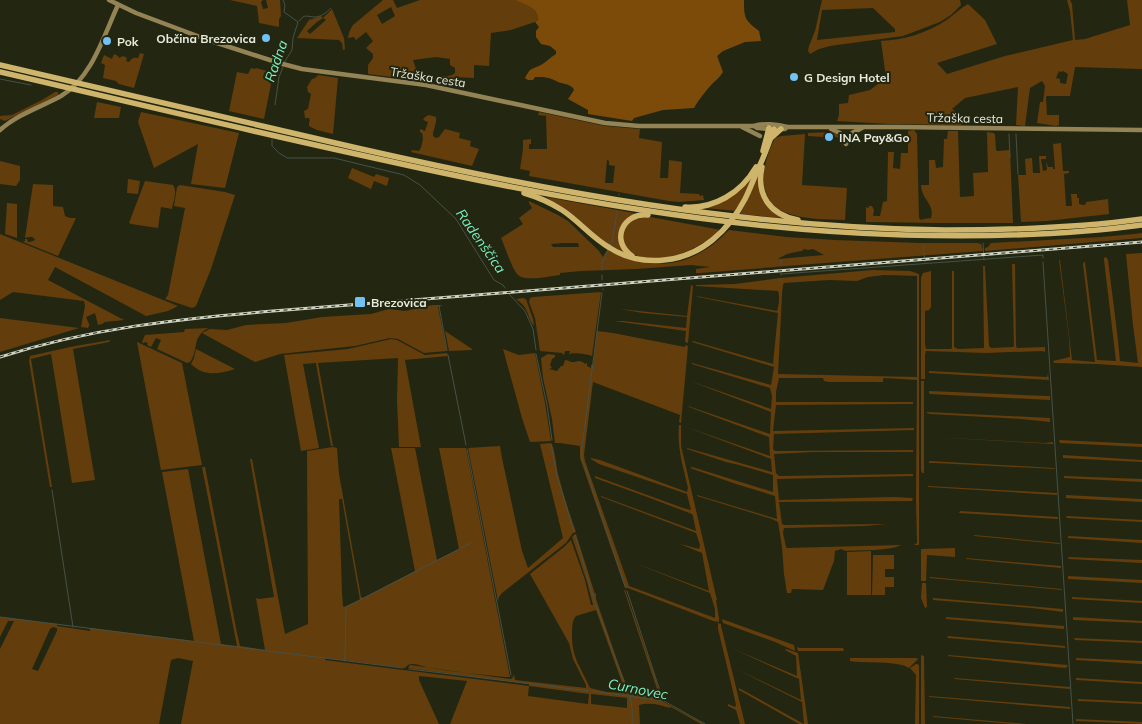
<svg xmlns="http://www.w3.org/2000/svg" width="1142" height="724" font-family="Mulish,sans-serif">
<style>
.green{fill:#633d0c;fill-rule:evenodd}
.forest{fill:#7c4b09}
.lines{fill:none;stroke-linecap:round;stroke-linejoin:round}
.stream{stroke:#455148;stroke-width:1}
.secondary{stroke:#938355;stroke-width:4.5}
.motorway{stroke:#ceb56b;stroke-width:5.5}
.rail-casing{stroke:#cfd3c4;stroke-width:3}
.rail{stroke:#232711;stroke-width:1;stroke-dasharray:4;stroke-linecap:butt}
.poi-dot{fill:#72c1f5;stroke:#232711;stroke-width:2}
.labels{text-anchor:middle;dominant-baseline:central;stroke-width:4;stroke-linejoin:round;paint-order:stroke}
.poi-label{font-size:12px;font-weight:bold;fill:#e7eadc;stroke:#232711;text-anchor:start}
.street-label{font-size:12px;fill:#e7eadc;stroke:#232711}
.water-label{font-size:14px;font-style:italic;fill:#7bf1c2;stroke:#232711}
</style>
<rect width="100%" height="100%" fill="#232711"/>
<g class="green">
<path d="M230 0H263L261 2 263 9 268 8 266 0H280L281 16 279 19V27L259 23 257 6Z"/>
<path d="M383 0H393L397 8 420 0H515C525 4 538 7 538 20L535 22 511 30 491 33 489 66 474 65V78L454 77 455 87 451 82 441 79 440 76C445 76 451 77 455 73V68L450 65V59L436 57 413 60 419 78 416 80 368 74V65L373 58V54L366 48 373 41 366 32 356 40 354 37 348 38C349 32 350 30 353 25ZM391 7 395 16 382 24 377 15Z"/>
<path d="M822 0H960L961 5 951 15 940 22 903 36 830 46 819 49 810 54 808 51 809 46 815 31ZM873 8 895 29V32L817 40 822 10Z"/>
<path d="M1067 0H1070L1072 4 1075 40 1085 39 1130 25 1127 0H1142V69L1075 67 1070 96H1047L1046 97 1047 115H1059V125L1056 126 1037 123 1040 102H1043L1045 86 1042 81 1030 88 1025 126 1016 125 1018 87 965 98 952 109 955 111V121H961V125L889 124 837 121 839 115V104L848 103 849 95 870 90 886 78 881 41C903 40 927 33 945 21 953 16 960 8 968 4L985 20 997 44 937 63 947 74 1005 56 1073 40 1070 11ZM1059 71 1061 72 1063 71 1068 74 1066 84 1060 83V79L1056 78Z"/>
<path d="M332 9 344 38 345 49 343 50 342 43 339 40 297 38 309 20 321 16 323 18ZM323 18 326 20 310 34 307 31 317 22Z"/>
<path d="M140 53 144 54 134 88 119 84 116 81 103 78 105 65 101 63 104 55 112 59 114 54 118 56 119 58 123 56 127 58 126 61 129 62C132 58 133 57 138 58Z"/>
<path d="M251 68 255 69 256 68 267 71 264 73 263 77 266 79H269L268 81 271 84 264 119 229 111 237 72 248 74Z"/>
<path d="M318 75 338 78 333 134 317 130 309 126V122L310 121 309 118H305L304 111 308 109 311 94 308 92 307 87 312 79 315 78Z"/>
<path d="M55 92H58V95L5 121 0 119V116L12 115 42 100Z"/>
<path d="M97 102 121 107 119 118H94Z"/>
<path d="M141 112 239 133 225 188 191 184 198 144 154 168 138 122Z"/>
<path d="M539 112 605 126 640 129 639 138 662 142 660 178H668L669 160 682 162 680 193 699 194 700 196 703 195 704 200 679 202 669 201 529 176 530 171 520 169 523 149V140L531 139V144H529V149H547L546 116 538 115ZM607 160 609 161V165L615 166 613 183H605Z"/>
<path d="M429 115 436 117C437 124 433 129 433 136L436 138 439 137 445 129 460 133 459 138 471 141 470 146 479 149 472 166 411 152 412 150 419 151C422 147 424 138 422 133L420 132V129L425 131 428 122 423 120 425 117Z"/>
<path d="M914 130 917 134 919 218 921 220 924 219 931 218C935 204 921 199 921 185H929V160H935L936 168 943 167 944 139H947L948 131H958L960 197 974 196 973 173 988 172 987 132 994 133 995 135 996 150 997 151 1010 150 1013 223H939L866 222V207L869 208V206H872L874 210 873 216H880L883 202 887 201 888 152H894L893 168 900 169 901 153H908V131Z"/>
<path d="M830 132C839 133 842 139 842 148V144L839 143V138L833 136 826 135 823 137 808 136V133Z"/>
<path d="M805 134 802 185 847 188 845 220C826 219 803 220 784 212 754 199 763 161 775 138L781 136Z"/>
<path d="M1061 143 1063 171H1069V173L1064 174 1066 206H1072L1071 194H1077V198H1079V204L1083 205 1086 204V202L1108 199 1109 214 1047 221 1021 222 1018 175H1026L1025 159 1032 158 1033 173H1040L1039 156H1046V159H1041L1043 171 1047 170 1046 161 1048 167H1053V169H1055L1053 144Z"/>
<path d="M0 161 20 166V180L16 186 0 184Z"/>
<path d="M352 168 374 177 376 174 389 178 387 186 374 181 371 189 348 178Z"/>
<path d="M758 176C761 199 762 204 781 218L740 214 748 199Z"/>
<path d="M752 178 736 211 705 208C727 202 737 195 752 178Z"/>
<path d="M128 179 140 181 138 194 127 193Z"/>
<path d="M145 181 173 185C178 191 173 202 172 209L161 207 158 228 131 224 129 223Z"/>
<path d="M33 184 53 185V206L63 207 65 216 70 218H76L58 256 23 242 25 241V239H27L28 242H30L35 240C33 235 29 237 25 238Z"/>
<path d="M180 185 225 192 235 195 211 269 196 306 192 308 165 299 168 295 185 208 174 206 177 187Z"/>
<path d="M546 197 634 213 621 228 626 253 605 243Z"/>
<path d="M529 201 558 215 568 221 599 251 603 257 607 250C635 264 670 270 698 254 710 248 720 239 729 230L786 237 835 240 919 243H977L981 244 983 251 838 262 700 273H696V269L710 267 691 265 636 269 581 271 560 273V275C551 276 525 282 518 275 512 269 505 247 501 238L523 224 519 218 532 208 529 203ZM563 243H578L579 247H553L551 244ZM804 249 808 250 813 249 824 255 778 259C785 254 793 252 802 251Z"/>
<path d="M7 203 17 204V238L5 234Z"/>
<path d="M645 216 721 230C703 244 683 257 659 258 651 259 640 258 633 254 620 246 620 226 634 219 638 218 642 217 645 216Z"/>
<path d="M1142 233V238L985 251V248L988 247 991 243 1101 237 1134 234Z"/>
<path d="M0 234 178 306 168 311 146 316 55 267 48 280 124 320 105 322 102 324 98 325 95 313 86 317 89 324V326L88 328 81 327 85 306 84 301 13 292 0 300Z"/>
<path d="M1142 253V367L1097 364 1054 363 1053 361 1070 357 1069 338 1059 260H1060L1072 360 1095 362 1083 264 1084 262H1085L1097 360 1116 361 1104 260V258L1106 257 1108 260C1112 294 1117 327 1120 361L1138 363 1133 325 1126 254Z"/>
<path d="M1012 264H1015L1016 346 1017 348 1045 347V352L1042 351 986 353 926 351 925 355V379H921V278L923 273 931 271V307L929 310 925 311V344L926 349H951L952 348V271H954V347L958 349 984 348 983 266H985L989 346 991 348 1013 347 1014 346Z"/>
<path d="M873 270 910 271 919 274V545H914L917 543V541L916 498 917 380 884 378 883 379V382H829L824 381 823 378H779L776 392V402H913V404L776 405 773 431 914 428V430L774 434 773 449 775 451 913 450V452H813L774 454 776 473 779 476 913 474V476L777 479 779 500 895 497 912 498 913 499 912 501 779 502 782 524 784 525 888 524 864 526 784 528 783 533 786 547 787 548 901 545C891 551 860 550 846 551L841 549 835 551 834 561 823 590 792 589 791 593H787L784 574 782 547 778 522 772 519 697 496V495L777 519 775 496 736 484 690 468 692 467 773 492V475L739 465 726 462 687 449V448L772 472 771 459 686 427 770 456 769 437 689 407 688 406 770 434 771 412 690 381 771 409 772 396 770 388 692 364V363L771 385 774 367 692 342 693 341 773 364 778 313 698 297 696 296 777 311C779 305 780 297 778 291L696 286V285L735 284 780 278ZM884 275 917 276V377L778 374 782 294 783 285 784 283 829 280 857 281 868 277Z"/>
<path d="M691 285 693 286 688 343 685 342 686 331 614 321H623L686 328 687 317 643 313 620 309 687 316Z"/>
<path d="M601 292 592 356C587 354 574 352 569 354L570 351H565L564 355 562 353 540 351 535 318 529 302 530 298 533 297Z"/>
<path d="M523 298 526 299 533 319 534 326 533 325C526 313 529 308 516 299Z"/>
<path d="M433 305H443L438 307 447 351 424 353 398 339 390 338 355 346 280 354 255 362 202 333 210 329 227 330 246 325 286 323 322 317 371 314 389 309 405 311Z"/>
<path d="M0 318 79 328 0 352Z"/>
<path d="M209 328C191 336 199 351 190 362L187 363 157 349 161 340 156 338 151 347 147 345 148 343 145 342 143 343 142 342 145 335 184 332 185 329Z"/>
<path d="M445 331 472 349V350L449 351Z"/>
<path d="M597 331 613 333 685 347V345L688 346 681 423 679 422 680 415 593 382 584 455 585 461 629 586 715 618V609L710 593 632 562 709 591 702 553 680 544 699 549 700 545 696 533 601 497V496L696 531 693 516 692 514 650 498 595 478V476L683 508 691 510 687 494 599 464 591 459V458L600 460 687 492 688 488C683 466 677 448 679 425H681V446L717 600H716L719 618V622L713 621 628 588H625L580 458V446L560 443H555L552 419 543 378 541 358 548 354 555 355V357L552 359 550 365 552 368 549 369 557 371 561 366H563L565 360C567 360 569 361 571 362 577 363 579 358 585 364L587 363V366L591 368V365H593Z"/>
<path d="M391 339 397 340 425 355 447 353 448 356 405 360 421 447H399L397 400 398 358 318 363 333 446H331L316 364V363L303 364 319 448 301 451 284 355 348 349Z"/>
<path d="M110 340 109 342 73 349 95 480 72 483 51 354 31 359 52 487H50L29 361 30 356 70 347Z"/>
<path d="M137 342 182 363 202 465 161 470Z"/>
<path d="M196 349 235 369C219 374 204 377 191 364L194 358Z"/>
<path d="M503 349 519 355 535 353 545 403 551 441 530 442 522 418Z"/>
<path d="M929 371 1047 377 1048 374 1049 380 929 373Z"/>
<path d="M921 381H924V473H922L921 470Z"/>
<path d="M929 391 1047 396H1050V400L930 394 929 393Z"/>
<path d="M927 412 1050 418V422L1021 419 930 414 927 413Z"/>
<path d="M930 437 1045 443 1053 442V444Z"/>
<path d="M1059 440 1142 444V447L1060 443Z"/>
<path d="M551 443C555 448 556 466 558 474 563 493 569 513 576 532L573 533 566 543 502 593 499 597 498 601 468 448 500 446 502 458 522 551 528 568 563 538 540 444Z"/>
<path d="M333 447 337 448 339 474 361 597 363 598 415 571 391 448H415L437 560 459 549 439 448H466L510 677H505C480 674 455 672 430 668 423 667 415 662 408 665L405 668 325 658V660L529 686V684L408 668 410 665 503 678 511 679 513 677 514 674 515 680 586 688V685L573 659 569 643 530 574 564 547 571 540 585 580 591 605H593L587 582 572 537 574 535 576 534 594 591V592L596 594V599L619 666 626 684 632 693 656 698H660L624 590H625L656 680 662 701 704 724H701L671 707H670V708C661 705 649 702 639 705L640 724H450L467 681 419 676V680L439 724H181L193 661 178 658 171 660 159 724H0V649L14 621H8L0 637V617L57 624V626L90 631V628L194 641 162 472 188 469 221 644 237 646 202 467H205L237 633 240 646 265 650 256 598 259 599 274 597 250 459H252L285 634 308 624 307 451ZM339 499H342L360 600 344 607 343 606 342 592ZM596 610 624 688V693L607 692 590 688C581 667 572 659 572 635 572 628 572 621 576 616ZM53 627 57 628V631L38 671 32 669 50 629ZM529 686 589 694 588 704 528 696ZM591 694 627 698V708L591 704Z"/>
<path d="M1063 455 1142 460V462L1063 458Z"/>
<path d="M929 461 1054 468 1055 469 936 463H929Z"/>
<path d="M1064 476 1142 479V482L1064 478Z"/>
<path d="M928 486 1057 493V495L928 487Z"/>
<path d="M1066 495 1142 499V502L1066 498Z"/>
<path d="M960 511 1058 517V519L959 513Z"/>
<path d="M1066 516 1142 520V522L1067 518Z"/>
<path d="M974 535 1060 543V544L974 536Z"/>
<path d="M1068 536 1142 540V543L1068 538Z"/>
<path d="M955 548V557L927 555 926 581H921V549Z"/>
<path d="M871 551V595H847V552Z"/>
<path d="M873 555H894V569H885V577H894V587H885V595H872Z"/>
<path d="M1068 557 1142 560V563L1069 559Z"/>
<path d="M966 558 1061 566V568L966 559Z"/>
<path d="M1068 576 1142 580V583L1068 579Z"/>
<path d="M930 577 1062 589V590L929 578Z"/>
<path d="M922 583H926L927 607 925 608 921 598Z"/>
<path d="M1072 597 1142 601V603L1072 599Z"/>
<path d="M933 598 1063 609V612L1032 608 933 600Z"/>
<path d="M946 617 1064 626V629L946 619Z"/>
<path d="M1073 617 1142 621V623L1073 620Z"/>
<path d="M722 619 794 645 795 651 775 642 723 623Z"/>
<path d="M718 623 721 624V626L745 724H740L736 710 728 706V704L735 707 736 705 731 683 718 629Z"/>
<path d="M947 636 1065 646V648L948 638Z"/>
<path d="M1074 638 1142 641V643L1075 640Z"/>
<path d="M797 647 800 648H843L844 651H798Z"/>
<path d="M731 648 797 676 796 656 785 650 786 649 798 653 808 724H799L739 690V688L804 724 802 702 734 668 801 700 799 679Z"/>
<path d="M921 655 924 656 925 724H921Z"/>
<path d="M948 655 1068 665 1067 667 1065 668 948 656Z"/>
<path d="M850 658H916L918 659 909 668C897 660 865 664 850 661Z"/>
<path d="M1076 658 1142 661V664L1076 660Z"/>
<path d="M916 664H918L919 666V724H915L916 675 910 668Z"/>
<path d="M955 678 1070 687V689L954 679Z"/>
<path d="M1076 678 1142 682V684L1076 680Z"/>
<path d="M929 696 1070 707V709L929 697Z"/>
<path d="M1078 699 1142 702V704L1078 701Z"/>
<path d="M933 716 1027 724H1012L933 717Z"/>
<path d="M1076 719 1142 722V724L1076 721Z"/>
</g>
<path class="forest" d="M515 0H744C744 19 745 20 759 31L761 41 745 42 723 51 717 56 723 72C720 77 716 80 712 84 705 92 699 99 694 108L663 110 634 118 632 121 588 114V110L568 99 574 90 573 88C569 84 564 84 558 82 548 77 546 77 535 77L533 80H528L525 78C531 67 531 70 541 65 546 62 551 57 556 54V51L550 46 541 44 536 37V31L539 27 535 22 538 20C538 7 525 5 515 0Z"/>
<g class="lines">
<g class="stream">
<path d="M283 0 285 5 284 12 298 22 293 38 292 50 284 63"/>
<path d="M299 21C305 13 307 17 315 17 321 17 327 12 331 8"/>
<path d="M0 79 31 85"/>
<path d="M275 105 279 77 283 67"/>
<path d="M1009 134 1010 157"/>
<path d="M1016 134 1018 174"/>
<path d="M272 139V146L279 153 287 158H334L404 175 420 185 456 219 494 280 503 285 505 288"/>
<path d="M619 195V194"/>
<path d="M983 243 984 260"/>
<path d="M610 245 612 243 617 212"/>
<path d="M923 246 925 262"/>
<path d="M781 260V265"/>
<path d="M1043 262 1073 724"/>
<path d="M602 270V264L608 250"/>
<path d="M781 274 1043 255V258"/>
<path d="M602 275V280"/>
<path d="M781 275V273"/>
<path d="M781 280V282"/>
<path d="M603 289V290"/>
<path d="M602 293 581 455 625 586"/>
<path d="M509 294 525 311 533 329 536 350"/>
<path d="M439 306 447 350"/>
<path d="M536 354 547 405 552 440"/>
<path d="M448 355 466 445"/>
<path d="M551 444 557 476 574 532"/>
<path d="M467 449 511 675"/>
<path d="M52 490 73 627"/>
<path d="M575 535 595 603 626 687C632 700 633 710 632 724"/>
<path d="M627 591 663 700"/>
<path d="M0 617 403 668"/>
<path d="M345 661 346 607 471 543"/>
<path d="M409 669 589 691"/>
<path d="M592 691 664 701 705 724"/>
</g>
<g class="secondary">
<path d="M109 0 136 13 208 40 279 63 302 69 426 85 605 123 639 126H754L757 128 770 129"/>
<path d="M754 126C763 123 778 124 787 127"/>
<path d="M742 127 760 136"/>
<path d="M778 129H785L787 127H896L1142 130"/>
<path d="M831 129 840 133 846 140"/>
<path d="M0 130C18 114 41 107 61 96 92 78 104 35 118 5"/>
<path d="M846 144 852 133 862 128"/>
</g>
<g class="motorway">
<path d="M0 65C119 93 238 121 357 148 551 192 745 228 945 230 1011 230 1077 228 1142 219"/>
<path d="M0 72C125 101 249 131 374 158 549 197 725 230 904 235 983 237 1063 236 1142 225"/>
<path d="M771 138 781 129"/>
<path d="M763 151 769 128"/>
<path d="M762 167C756 195 770 215 798 220"/>
<path d="M524 193C538 197 551 203 562 210 579 221 592 238 610 248 626 258 645 262 664 260 701 257 729 230 745 199 750 189 754 178 759 167 765 155 769 142 774 129"/>
<path d="M685 207C714 209 741 193 756 167"/>
<path d="M632 256C610 241 623 212 648 215"/>
</g>
<g class="rail-casing">
<path id="rail" d="M0 357C91 328 178 319 273 311 336 306 399 301 463 296 689 278 916 260 1142 242"/>
</g>
<use href="#rail" class="rail"/>
</g>
<g class="poi-dot">
<circle cx="266" cy="38" r="5"/>
<circle cx="107" cy="41" r="5"/>
<circle cx="794" cy="77" r="5"/>
<circle cx="829" cy="137" r="5"/>
<rect x="354" y="296" width="12" height="12" rx="2.5"/>
</g>
<g class="labels">
<g class="poi-label">
<text x="256" y="38" text-anchor="end">Občina Brezovica</text>
<text x="117" y="41">Pok</text>
<text x="804" y="77">G Design Hotel</text>
<text x="839" y="137">INA Pay&amp;Go</text>
<text x="371" y="302">Brezovica</text>
</g>
<g class="street-label">
<text transform="translate(428 77) rotate(9)">Tržaška cesta</text>
<text transform="translate(965 118) rotate(1)">Tržaška cesta</text>
</g>
<g class="water-label">
<text transform="translate(276 61) rotate(-71)">Radna</text>
<text transform="translate(481 241) rotate(55)">Radenščica</text>
<text transform="translate(638 689) rotate(11)">Curnovec</text>
</g>
</g>
</svg>
